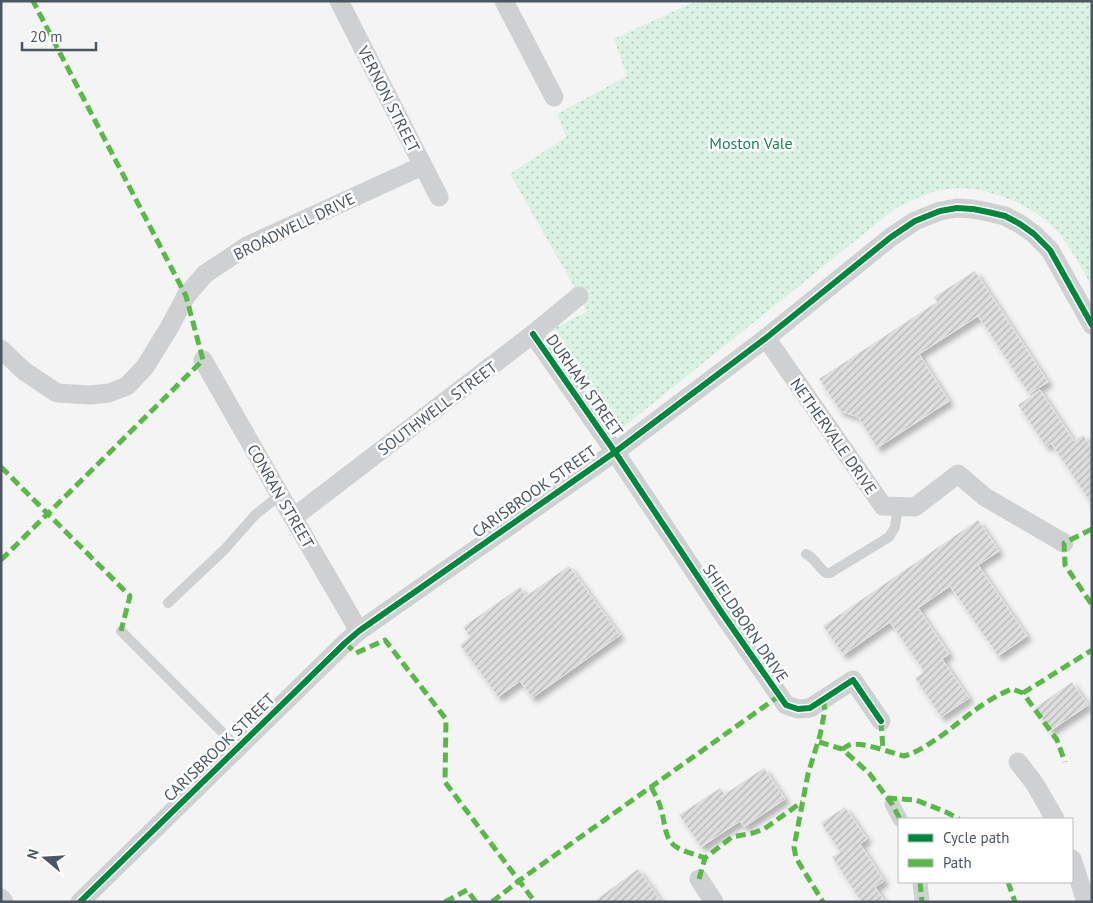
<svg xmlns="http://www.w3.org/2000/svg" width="1093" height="903" font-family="'PT Sans',sans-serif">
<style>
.green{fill:url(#green-dots)}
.building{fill:url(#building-hatch);stroke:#e5e6e7;filter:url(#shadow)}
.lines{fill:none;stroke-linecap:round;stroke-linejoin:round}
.service{stroke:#ced0d2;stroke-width:10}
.pedestrian{stroke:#ced0d2;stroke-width:15}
.minor{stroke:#ced0d2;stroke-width:19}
.quiet{stroke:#58b947;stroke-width:5;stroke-dasharray:10 5;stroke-linecap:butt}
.cycleway-casing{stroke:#fff;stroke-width:9}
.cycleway{stroke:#00873e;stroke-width:6}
.labels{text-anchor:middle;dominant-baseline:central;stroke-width:5;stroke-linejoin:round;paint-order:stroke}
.street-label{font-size:16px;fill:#4a5661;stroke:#fff}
.park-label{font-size:16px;fill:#17864f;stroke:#fff}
</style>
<defs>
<pattern id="green-dots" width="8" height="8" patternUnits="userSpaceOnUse" patternTransform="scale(1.25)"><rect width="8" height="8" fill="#d9f2e3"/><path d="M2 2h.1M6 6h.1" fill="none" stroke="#b2c7bb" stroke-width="1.8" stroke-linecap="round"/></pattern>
<pattern id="building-hatch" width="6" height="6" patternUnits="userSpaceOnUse" patternTransform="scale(1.25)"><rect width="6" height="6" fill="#ddddde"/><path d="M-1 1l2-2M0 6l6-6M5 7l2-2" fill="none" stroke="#b5b6b7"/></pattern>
<filter id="shadow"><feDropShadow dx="4.5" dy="4.5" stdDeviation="2.5" flood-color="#0004"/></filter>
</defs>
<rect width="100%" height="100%" fill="#f4f4f4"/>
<path class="green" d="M696 1H1092V286C1081 268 1069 243 1054 228 1028 202 979 182 942 190 925 193 911 201 896 208L616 433 553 329 586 312 582 300 510 174 566 137 557 114 627 76 614 39Z"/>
<g class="building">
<path d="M975 271 1048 382 1029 394 978 316 919 354 949 401 877 448 858 417 840 411 819 379 937 302 934 297Z"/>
<path d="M1040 390 1074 441 1083 435 1092 448V505L1051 443 1046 447 1018 405Z"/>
<path d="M978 520 999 551 978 565 1027 636 998 656 950 586 918 608 949 654 942 659 969 698 941 717 915 678 924 672 890 622 843 655 823 626Z"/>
<path d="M569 566 620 635 532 698 520 681 498 697 460 645 470 637 463 627 520 587 526 596Z"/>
<path d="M1072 682 1088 705 1050 731 1035 708Z"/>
<path d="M764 768 785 799 744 827 740 821 701 847 679 815 720 788 725 794Z"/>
<path d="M845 807 867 839 860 844 884 881 875 887 885 902H861L832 857 840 852 821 823Z"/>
<path d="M638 869 662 902H593Z"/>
</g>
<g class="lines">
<g class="service">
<path d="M806 554C814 557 819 568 826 573H830L889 537 895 527 898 507"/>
<path d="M168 603 224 550 255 515 280 495"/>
<path d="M121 631 238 748"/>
</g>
<g class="pedestrian">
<path d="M892 804 900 819"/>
<path d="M920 882 922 902"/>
</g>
<g class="minor">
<path d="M339 1 439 197"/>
<path d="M504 1 554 97"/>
<path d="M533 334 615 452 722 613 786 705 798 709 810 708 853 680 881 721"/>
<path d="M766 338 883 506 915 507 958 474 985 497 1064 543"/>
<path d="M1 349 24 371 57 393 90 395 109 393 127 386 145 367 169 328 186 296 205 274 247 246 422 166"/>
<path d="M203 360 280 495 359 631"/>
<path d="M294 517 533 334 579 296"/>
<path d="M1018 762 1035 784 1055 819"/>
<path d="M1072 859 1086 902"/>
<path d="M699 879 714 902"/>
<path d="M1 898 4 902"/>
<path d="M80 902 345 643 359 631 615 452 766 338 891 237 915 221 940 211 957 208 973 209 988 212 1005 216 1020 224 1034 234 1050 250 1092 325"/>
</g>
<g class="quiet">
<path d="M1 467 130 596 121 631"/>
<path d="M1092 529 1064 543 1065 565 1092 605"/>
<path d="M1 560 203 360 186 296 33 1"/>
<path d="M345 643 356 653 385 640 446 719 445 782 535 902"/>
<path d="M1023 693 1092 650"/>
<path d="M823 700 825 710 820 735 808 774 794 847 796 858 823 902"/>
<path d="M881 721 883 750"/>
<path d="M819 742 842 749 869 773 892 804 900 819"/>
<path d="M842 749C845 748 847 746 849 745 863 741 890 753 904 756 918 752 929 744 941 736 964 719 986 699 1012 689L1023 693 1057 740 1065 762"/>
<path d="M651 787C655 794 659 801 661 809 665 821 664 838 675 846 683 852 696 854 705 858"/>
<path d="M887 798 916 800 946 812 959 819"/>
<path d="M699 879 705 858 732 837 753 833 764 829 802 802"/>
<path d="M920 882 922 902"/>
<path d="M1008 882 1015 902"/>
<path d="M445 902 467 890 476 902"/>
<path d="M492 902 520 880 779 696"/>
</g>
<g class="cycleway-casing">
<g id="cycleway">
<path d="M533 334 615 452 722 613 786 705 798 709 810 708 853 680 881 721"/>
<path d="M80 902 345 643 359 631 615 452 766 338 891 237 915 221 940 211 957 208 973 209 988 212 1005 216 1020 224 1034 234 1050 250 1092 325"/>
</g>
</g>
<use href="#cycleway" class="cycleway"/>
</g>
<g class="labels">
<g class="street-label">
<text transform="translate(389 99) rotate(63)">VERNON STREET</text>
<text transform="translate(294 226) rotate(-26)">BROADWELL DRIVE</text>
<text transform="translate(585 385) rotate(55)">DURHAM STREET</text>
<text transform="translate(437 408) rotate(-37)">SOUTHWELL STREET</text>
<text transform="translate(834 436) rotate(55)">NETHERVALE DRIVE</text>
<text transform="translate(534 491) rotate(-35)">CARISBROOK STREET</text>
<text transform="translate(281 496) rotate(60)">CONRAN STREET</text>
<text transform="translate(746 623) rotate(56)">SHIELDBORN DRIVE</text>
<text transform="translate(219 747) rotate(-44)">CARISBROOK STREET</text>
</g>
<g class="park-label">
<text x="751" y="143">Moston Vale</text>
</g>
</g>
<rect width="1093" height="903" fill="none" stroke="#4a5661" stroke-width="5"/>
<rect x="898" y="818" width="175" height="65" fill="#ffffff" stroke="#b7bbc0"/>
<rect x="908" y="834" width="25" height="8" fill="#00873e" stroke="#b7bbc0"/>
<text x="943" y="843" font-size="15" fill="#4a5661">Cycle path</text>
<rect x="908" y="859" width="25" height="8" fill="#58b947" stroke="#b7bbc0"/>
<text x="943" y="868" font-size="15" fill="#4a5661">Path</text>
<g transform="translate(45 858) rotate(288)" stroke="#ffffff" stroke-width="4" paint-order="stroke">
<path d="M0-4L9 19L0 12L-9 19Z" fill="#4a5661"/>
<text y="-8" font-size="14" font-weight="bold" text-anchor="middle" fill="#4a5661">N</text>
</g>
<path d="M22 42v8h74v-8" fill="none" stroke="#4a5661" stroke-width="2.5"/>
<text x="30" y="42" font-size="15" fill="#4a5661" stroke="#ffffff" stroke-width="4" paint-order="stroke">20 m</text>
</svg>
